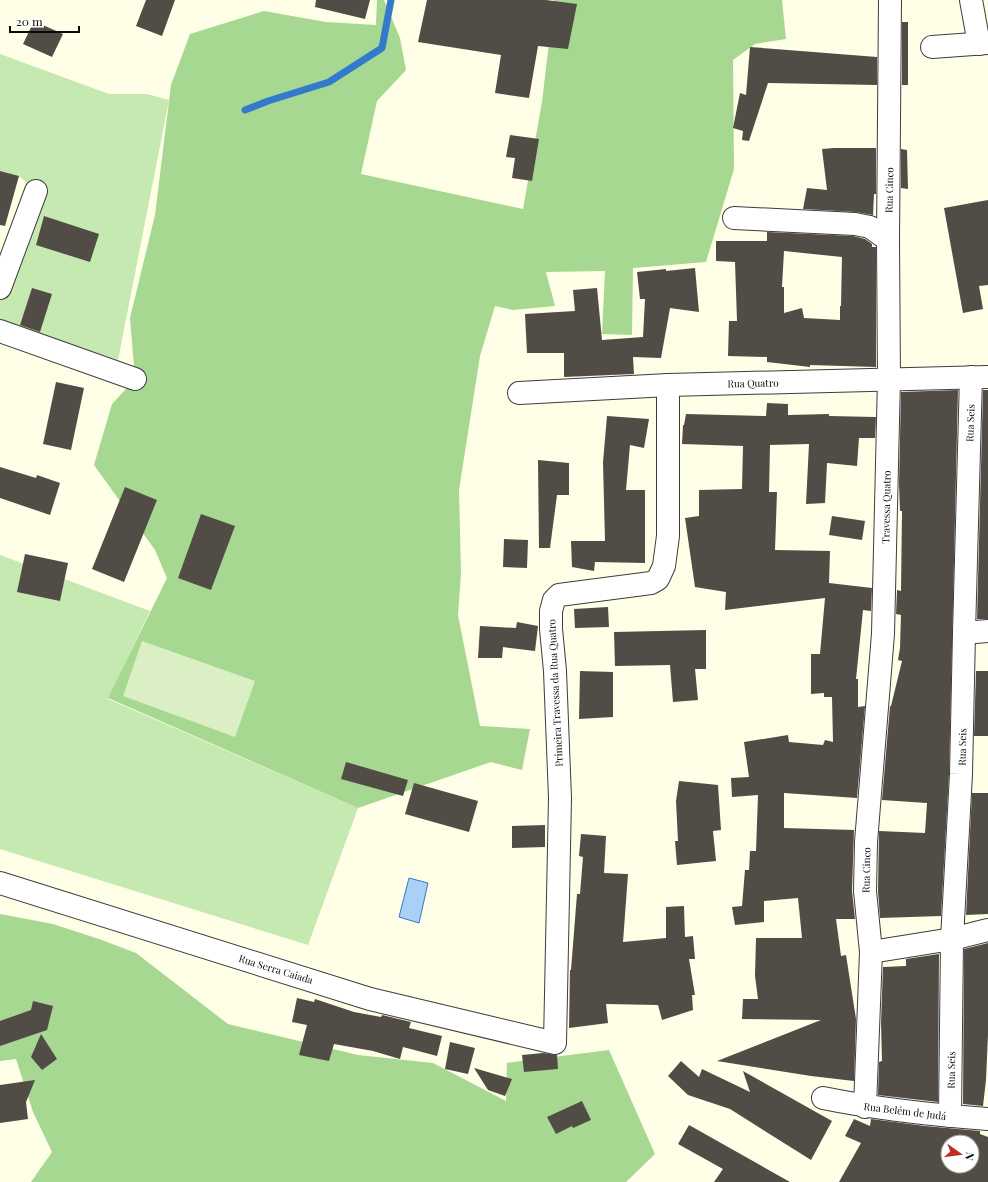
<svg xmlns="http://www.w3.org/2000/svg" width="988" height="1182" font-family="'Playfair Display',serif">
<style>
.green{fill:#c6e8b1}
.forest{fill:#a7d891}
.pitch{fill:#daefc3}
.water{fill:#abd0f6;stroke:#337acc}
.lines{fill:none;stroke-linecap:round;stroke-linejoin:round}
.stream{stroke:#337acc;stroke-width:7}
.building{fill:#524c46;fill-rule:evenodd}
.minor-casing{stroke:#3c3c3c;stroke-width:24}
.minor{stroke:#fff;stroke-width:22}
.labels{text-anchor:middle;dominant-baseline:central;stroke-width:4;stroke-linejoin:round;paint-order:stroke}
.street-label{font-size:10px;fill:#090909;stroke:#fff}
</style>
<rect width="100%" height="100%" fill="#fffee6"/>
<g class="green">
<path d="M0 54 109 94H147L169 100 118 360 0 320V288L36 191 19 176 0 171Z"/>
<path d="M0 555 150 611 108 699 358 808 308 945 0 849Z"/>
</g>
<g class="forest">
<path d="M377 0H384L400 38 406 70 377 101 361 174 523 209 542 102 554 0H782L786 39 755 44 733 60 734 169 706 262 633 268 632 335 602 334 605 271 546 272 555 306 513 310 495 306 480 356 459 490 461 573 458 615 480 726 530 729 522 770 491 762 358 808 108 698 167 578 155 550 94 465 112 404 135 379 130 318 155 215 171 85 190 34 264 11 326 22 376 25Z"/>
<path d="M0 914 53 924 99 939 136 953 228 1024 358 1055 433 1063 506 1101 507 1063 609 1050 655 1154 626 1182H31L52 1152 33 1112 16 1059 0 1061Z"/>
</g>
<path class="pitch" d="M142 641 255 681 235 737 123 696Z"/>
<path class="water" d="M409 878 428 883 419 923 399 917Z"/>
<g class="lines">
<path class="stream" d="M245 110 268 101 329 82 382 48 391 0"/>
</g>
<g class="building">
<path d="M146 0H175L162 36 136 26Z"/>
<path d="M316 0H370L365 19 315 7Z"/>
<path d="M427 0H546L577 4 568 49 538 46 529 98 495 93 501 55 418 42Z"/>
<path d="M34 21 63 34 52 57 23 44Z"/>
<rect x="902" y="22" width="6" height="63"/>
<path d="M750 47 877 57V85L768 83 749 141 742 140 743 131 733 128 740 93 746 95Z"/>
<path d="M510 135 539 139 532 181 512 178 515 158 506 157Z"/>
<path d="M834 148H876V194H874L873 215 856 212 803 209 807 188 827 190 822 149Z"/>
<path d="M901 149 907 150 908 189 901 188Z"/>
<path d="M0 171 19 176 5 226 0 225Z"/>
<path d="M988 200V285L979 286 983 309 963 313 944 208Z"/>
<path d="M44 216 99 234 90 262 36 245Z"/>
<path d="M767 232 853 236 865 239 872 244V247H876V367L810 365V367L767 362V357L728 356 729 321H737L735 262 716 261V241H767ZM784 251 842 257 841 306H840V320L804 318 802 308 784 313V287H782Z"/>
<path d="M695 268 699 312 670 308 661 358 633 357 634 374 564 377V353H527L525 314 575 311 573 290 597 288 602 340 643 337 645 299H640L637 272 666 269V271Z"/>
<path d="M32 288 52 294 40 332 20 325Z"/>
<path d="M56 382 84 388 71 450 43 444Z"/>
<path d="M958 390 949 774 941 916 880 918 878 891 879 831 925 833 927 803 882 800 890 706H891L902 661 898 660 900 648 901 615 896 614 897 590 901 591 902 511H900L899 484 901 392Z"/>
<path d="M983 390H988V619H977Z"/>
<path d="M767 403 788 404V415L829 414V416L876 417 875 438H859L857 466 827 463 825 503 806 504 809 444 770 445 769 492H777L775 550 830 551 829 583 872 588 871 611 863 610 856 679H858V707L865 706 857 798 784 793V828L854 830 852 891 855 919H836L841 956 846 955 856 1019 854 1081 811 1076 717 1061 821 1020 742 1019 743 999H758L755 976 756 938H802L798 898 764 901V922L735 925 732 907 742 906 745 870H749L750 851H756L758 795 732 797 731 778 749 777 744 742 788 735 789 742 823 745 825 740 833 742 832 697H824V693L811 694V654H820L825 598 725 610 726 592 695 587 685 518 699 516V490L742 489 743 446 682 444 683 425H684L686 414 766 416Z"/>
<path d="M607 416 649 419 644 448 630 445 626 490H645V563L595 562 594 571 572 567 571 541H605L603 462Z"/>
<path d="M538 460 569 463V495H557L550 548H539Z"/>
<path d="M0 467 36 478 37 475 60 483 50 515 0 498Z"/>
<path d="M125 487 157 500 124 582 92 569Z"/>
<path d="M201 514 235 526 211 590 178 578Z"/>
<path d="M832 516 865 521 862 540 829 535Z"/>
<path d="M504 539 528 540 527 568 503 567Z"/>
<path d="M25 554 68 563 60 601 17 592Z"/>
<path d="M608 607 609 627 575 628 574 609Z"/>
<path d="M517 622 538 626 535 651 503 647 502 658H478L480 626 516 628Z"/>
<path d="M706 630V669H695L698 700 673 702 670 665 615 666 614 632Z"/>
<path d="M580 671 613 672V717L579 719Z"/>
<path d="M976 671H988V736H974Z"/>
<path d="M346 762 408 780 403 796 341 779Z"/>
<path d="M679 781 718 785 721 830 713 831 716 861 677 865 675 841H678L676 801Z"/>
<path d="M414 783 478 801 469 832 405 814Z"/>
<path d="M972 793H988V914L966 915Z"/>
<path d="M545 825V847L512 848V826Z"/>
<path d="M581 834 606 836 604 873 628 874 623 942 666 938V907L684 906 685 937 693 936 695 959H689L695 995H692L693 1010 662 1020 658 1005 606 1004 608 1023 569 1028 570 970H571L577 894H580L583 857 579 856Z"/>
<path d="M988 943V1035L986 1080 983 1106 963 1104 964 949Z"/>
<path d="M939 954 938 1102 878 1095 879 1062 882 1061 881 1023 883 967 906 966V959Z"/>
<path d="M297 998 314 1002 315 999 354 1012 381 1017 382 1015 411 1022 409 1028 442 1036 437 1056 403 1047 400 1059 373 1051 334 1044 329 1061 299 1055 307 1025 292 1022Z"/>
<path d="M33 1001 53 1006 47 1030 0 1046V1021L31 1010Z"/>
<path d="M41 1034 57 1059 42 1070 31 1057Z"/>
<path d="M450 1042 475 1048 468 1074 445 1069Z"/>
<path d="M543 1053 557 1055 558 1069 524 1072 522 1055Z"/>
<path d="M681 1061 699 1077 702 1069 750 1092 743 1071 832 1121 811 1160 730 1109 688 1095 668 1076Z"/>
<path d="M474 1068 512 1079 505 1096 488 1090Z"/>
<path d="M35 1080 26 1102 28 1119 0 1123V1085Z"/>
<path d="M582 1101 591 1120 573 1128 572 1126 556 1134 547 1117Z"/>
<path d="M854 1119 870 1126 871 1119 925 1126 980 1131V1134L988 1137V1182H839L861 1143 845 1136ZM948 1142H972V1166H948Z"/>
<path d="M689 1125 790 1182H714L723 1169 678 1144Z"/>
</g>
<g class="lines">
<g class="minor-casing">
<g id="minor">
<path d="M971 0 979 44"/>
<path d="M932 47 988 43"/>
<path d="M734 218 855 224 870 227 888 240"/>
<path d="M0 288 36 191"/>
<path d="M0 331 135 379"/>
<path d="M519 393 668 385 988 377"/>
<path d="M964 633 988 631"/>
<path d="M0 883 370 999 555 1043 560 798 555 671 551 629V611L554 600 559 595 651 583 658 579 664 566 668 536V385"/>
<path d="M871 952 952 939 988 930"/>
<path d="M823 1098C877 1109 933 1115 988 1119"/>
<path d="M865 1107 871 952 865 891 866 842 883 634 889 379 888 240 890 0"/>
<path d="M950 1116 952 939 961 774 964 633 971 377"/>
</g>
</g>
<use href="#minor" class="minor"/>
</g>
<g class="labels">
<g class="street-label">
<text transform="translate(889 190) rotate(-89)">Rua Cinco</text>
<text transform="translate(753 383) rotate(-1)">Rua Quatro</text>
<text transform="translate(970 423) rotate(-88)">Rua Seis</text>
<text transform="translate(886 507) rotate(-89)">Travessa Quatro</text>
<text transform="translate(555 693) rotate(-93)">Primeira Travessa da Rua Quatro</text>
<text transform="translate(962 747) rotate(-89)">Rua Seis</text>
<text transform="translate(866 870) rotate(-89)">Rua Cinco</text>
<text transform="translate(276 969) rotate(17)">Rua Serra Caiada</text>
<text transform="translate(951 1070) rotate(-89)">Rua Seis</text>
<text transform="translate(905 1111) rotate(7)">Rua Belém de Judá</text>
</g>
</g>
<g transform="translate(960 1154) rotate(104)"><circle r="19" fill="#ffffff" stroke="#9d9d9d"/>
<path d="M0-3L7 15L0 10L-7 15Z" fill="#b83123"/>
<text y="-6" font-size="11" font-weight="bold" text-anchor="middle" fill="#090909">N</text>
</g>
<path d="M10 26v6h69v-6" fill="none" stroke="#090909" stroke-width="2"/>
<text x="16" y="26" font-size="12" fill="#090909" stroke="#ffffff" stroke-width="3" paint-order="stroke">20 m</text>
</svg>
